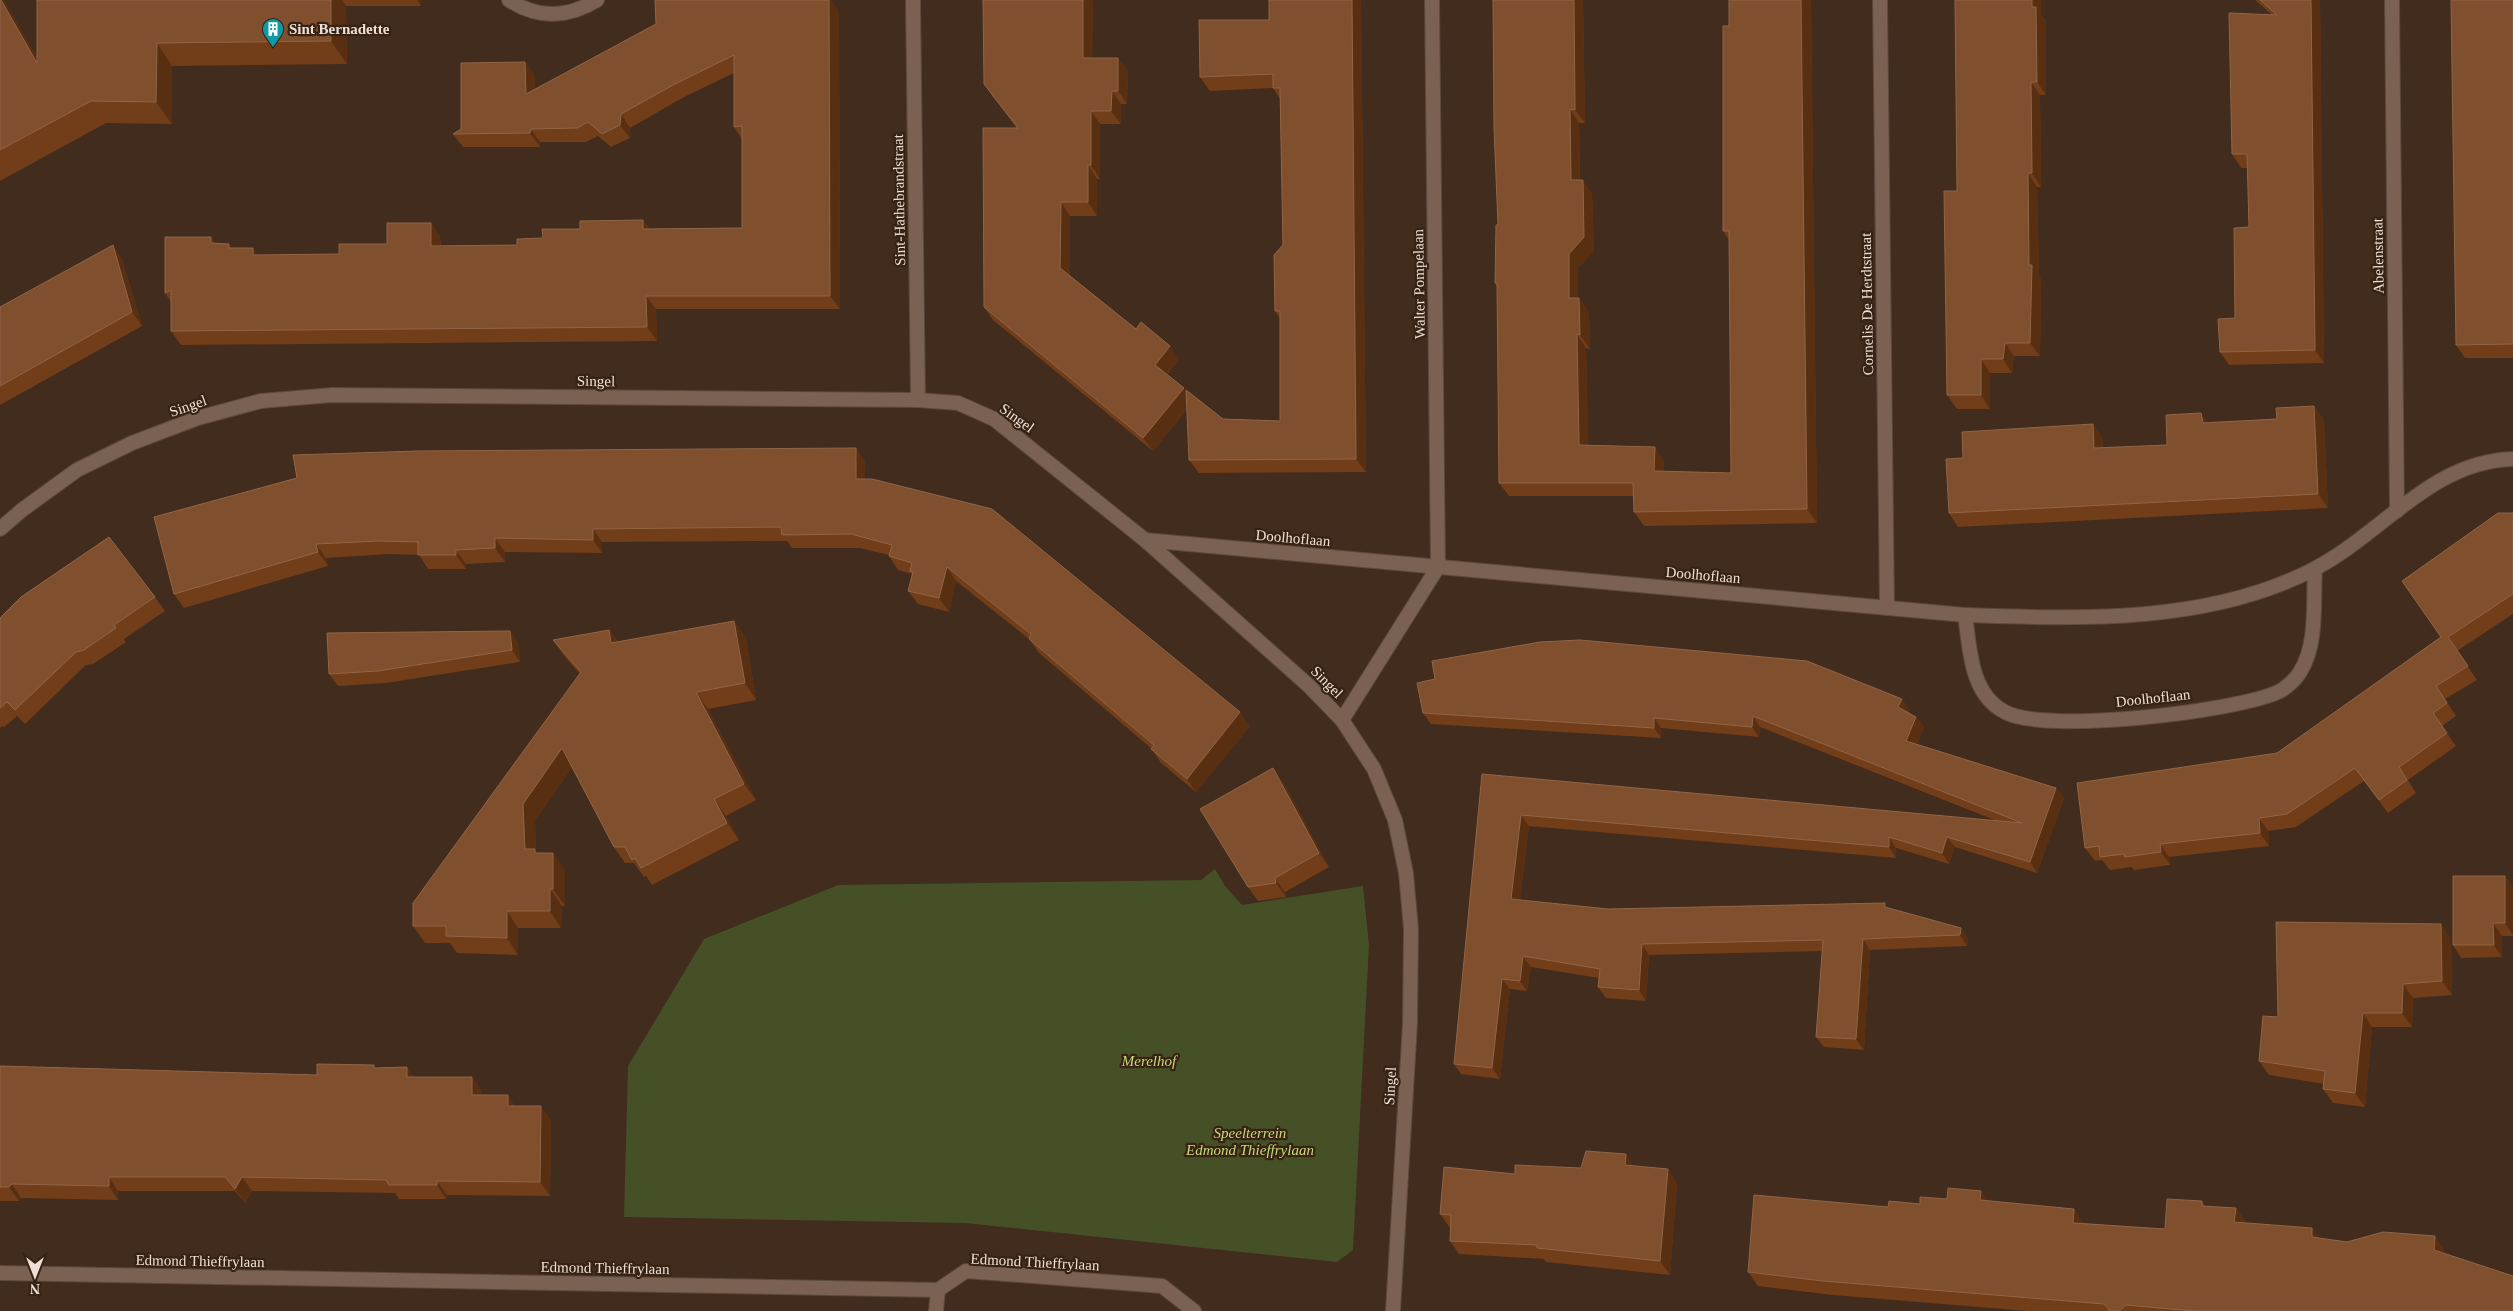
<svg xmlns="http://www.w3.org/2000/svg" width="2513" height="1311" font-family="Georgia,serif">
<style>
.green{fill:#465027}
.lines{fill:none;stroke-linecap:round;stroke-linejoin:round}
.minor-casing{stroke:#5a493c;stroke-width:16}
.minor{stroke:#7a6151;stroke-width:14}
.wall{fill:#723d19}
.shaded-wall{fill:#592f12}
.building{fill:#7f4f2e;stroke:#916548}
.labels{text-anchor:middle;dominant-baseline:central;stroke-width:4.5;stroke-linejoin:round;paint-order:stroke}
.poi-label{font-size:15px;font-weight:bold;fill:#eddfd6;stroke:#372213;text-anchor:start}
.street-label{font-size:15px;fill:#eddfd6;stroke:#372213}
.park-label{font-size:15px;font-style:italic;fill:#c4db7c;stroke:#372213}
</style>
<rect width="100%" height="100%" fill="#412c1d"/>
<path class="green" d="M1215 869 1225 886 1242 905 1363 886 1369 945 1353 1250 1337 1262 965 1223 624 1217 628 1066 704 939 838 885 1201 880Z"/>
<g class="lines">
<g class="minor-casing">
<g id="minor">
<path d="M509 0C538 19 568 18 597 0"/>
<path d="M913 0 918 400"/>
<path d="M1880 0 1887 608"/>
<path d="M2392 0 2397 511"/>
<path d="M0 529 22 510 77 470 132 443 198 418 261 401 332 395 918 400 958 403 994 419 1145 540 1308 685 1342 720 1374 769 1395 820 1406 873 1411 929 1410 1023 1393 1311"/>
<path d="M1145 540 1965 615C2080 619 2209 624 2314 569 2382 534 2431 461 2513 459"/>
<path d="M1965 615C1970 649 1970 694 2005 712 2045 734 2234 712 2278 692 2285 689 2296 679 2300 672 2318 644 2313 602 2315 569"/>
<path d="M1342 720 1438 567 1432 0"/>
<path d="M0 1273 938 1290 966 1271 1162 1286 1194 1311"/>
<path d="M936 1311 938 1290"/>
</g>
</g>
<use href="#minor" class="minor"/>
</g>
<g class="wall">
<path d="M0 0 37 58V0H421V6H346L347 64 172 66V124L106 123 0 181Z"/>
<path d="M1093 0 1092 58H1118L1128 71 1127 104H1121V124H1100V179H1097V216H1070V276L1136 329 1179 359 1167 375 1184 388 1186 391 1223 419 1280 421V319L1275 311 1283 245 1280 99 1273 88 1210 91 1200 77 1269 20V0H1361L1366 472 1199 473 1189 460 1187 409 1153 451 993 320 984 307 1017 128 993 97 984 84Z"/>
<path d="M1583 0 1585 123H1579L1580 180 1592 194 1594 251 1578 268V298L1589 312 1590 349 1586 348 1588 445 1664 461V471L1731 473 1729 240 1723 231 1729 26V0H1811L1817 523 1644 526 1634 512V496H1509L1499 483 1497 286 1495 283 1498 225Z"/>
<path d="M1955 0H2041V15L2046 21V95H2040L2041 187H2037L2039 276 2041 279 2040 356H2014L2012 373H1990V409H1957L1947 395 1957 191Z"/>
<path d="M2255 0H2320L2324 363 2229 365 2220 352 2235 318 2249 227 2248 168H2241L2232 154 2271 14Z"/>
<path d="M2513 0V358H2465L2456 345Z"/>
<path d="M839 11 840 309H656L657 341 181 345 171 331V302L165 293 211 237 215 243 233 248H253L257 255 339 254 387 244 431 223 440 237 441 246 517 245 580 229 643 220 650 229 742 228V139L734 127V73L684 97 630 128V138L611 147 598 136 586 142H540V147H463L453 134 461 129 525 62 535 76V89Z"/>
<path d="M122 259 142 326 0 405V307Z"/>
<path d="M2314 406 2324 420 2328 508 1958 527 1949 513 1963 458 2093 424 2102 438 2103 448 2167 445 2208 422 2277 419Z"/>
<path d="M856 448 865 462V479L1250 726 1196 792 1161 763 1152 749 1039 653 1029 639 956 581 949 612 918 604 908 591 912 574 898 570 889 556V555L860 548H792L787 541 602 542V553L505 552V562L466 564V569H428L419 555 389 554 326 558 328 566 184 608 174 594 154 517Z"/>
<path d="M2513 513V614L2457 651 2477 680 2445 699 2456 716 2442 726 2456 746 2408 780 2416 793 2388 813 2364 781 2296 827 2268 831 2269 846 2169 857 2170 865 2134 870 2132 867 2110 870 2102 860 2095 861 2085 848 2277 753 2441 637Z"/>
<path d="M155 597 165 611 124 639 126 642 93 664 86 665 25 724 17 716 4 727 2 726 0 728V618Z"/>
<path d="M609 630 618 642 746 638 756 700 708 709 756 800 726 816 739 840 652 885 646 876 644 877 634 863H625L614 847 572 767 535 821 536 851 537 853H553L565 870V906H562L561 928H518V955L457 953 450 943H425L413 926 580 674 565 657 553 640Z"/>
<path d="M518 642 520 662 386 683 338 686 329 674Z"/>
<path d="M1902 699 1909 710 1908 713 1916 717 1924 727 1917 744 2056 788 2064 798 2037 873 1955 847 1949 864 1896 848V858L1529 826 1520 900 1608 909 1889 908 1968 938 1967 946 1870 950 1864 1050 1824 1047 1816 1037 1822 951 1649 955 1646 1001 1606 998 1598 987 1599 978 1531 967 1527 991 1510 989 1500 1079 1461 1074 1454 1064 1482 774 1997 821 1760 727 1759 737 1661 728V738L1431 724 1423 713Z"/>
<path d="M1283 782 1329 867 1285 892 1286 897 1258 901 1248 887Z"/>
<path d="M2505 876 2513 887V936H2502V957L2461 958 2453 945Z"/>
<path d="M2451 938 2452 995 2413 998 2412 1027H2372L2365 1107 2333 1103 2323 1089 2324 1084 2269 1075 2259 1061 2278 1017Z"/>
<path d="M0 1066 317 1075 376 1068 414 1077 482 1091V1095L515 1106 551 1120 550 1196 447 1195 446 1199H399L395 1193 252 1191 245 1203 235 1191H118V1200L21 1198 19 1201H0Z"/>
<path d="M1633 1166 1668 1169 1677 1183 1670 1275 1546 1262 1544 1259 1459 1254 1450 1241V1228L1440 1214 1515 1174 1581 1168Z"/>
<path d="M1947 1199 1988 1201 2074 1209 2083 1223 2165 1229 2202 1201 2205 1206 2236 1208 2245 1221V1223L2319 1238 2347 1242 2435 1236 2444 1250V1253L2513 1311H2027L1833 1295 1758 1286 1748 1272 1888 1207Z"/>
</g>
<g class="shaded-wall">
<path d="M1 0H4L53 85 37 63Z"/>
<path d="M331 0H342L346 6 347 64 331 41Z"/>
<path d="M417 0H421V6Z"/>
<path d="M829 0H831L839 11 840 309 830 296Z"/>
<path d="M1083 0H1093L1092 71 1083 58Z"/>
<path d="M1352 0H1361L1366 472 1356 459Z"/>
<path d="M1574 0H1583L1585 123 1575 110Z"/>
<path d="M1801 0H1811L1817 523 1807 509Z"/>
<path d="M2032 0H2041V15L2046 21V95L2037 82Z"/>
<path d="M2311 0H2320L2324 363 2315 350Z"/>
<path d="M157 43 172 66V124L156 102Z"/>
<path d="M1118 58 1128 71 1127 104 1118 91Z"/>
<path d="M525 62 535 76 536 107 526 94Z"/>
<path d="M2031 82 2040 95 2041 187 2032 173Z"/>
<path d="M1112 91 1121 104V124L1111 111Z"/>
<path d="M1570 109 1579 123 1580 194 1571 180Z"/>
<path d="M1091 111 1100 124V179L1091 165Z"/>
<path d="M621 114 630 128V138L620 125Z"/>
<path d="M531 129 540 142V147L530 133Z"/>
<path d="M1088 165 1097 179V216L1088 202Z"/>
<path d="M2028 173 2037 187 2039 276 2041 279 2040 356 2030 343Z"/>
<path d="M1583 180 1592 194 1594 251 1578 268V312L1569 298V254Z"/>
<path d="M1061 202 1070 216V282L1060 268Z"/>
<path d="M643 220 653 233 643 229Z"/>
<path d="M431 223 440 237 441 260 431 246Z"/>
<path d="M211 237 221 250 211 243Z"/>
<path d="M113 245 122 259 142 326 132 312Z"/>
<path d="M253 248 262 262 253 255Z"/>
<path d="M646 296 656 309 657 341 647 327Z"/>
<path d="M1579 298 1589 312 1590 349 1580 335Z"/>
<path d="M1577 334 1586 348 1589 459 1579 445Z"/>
<path d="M2005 343 2014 356 2012 373 2003 359Z"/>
<path d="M1170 346 1179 359 1164 378 1155 365Z"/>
<path d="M1981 359 1990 373V409L1981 395Z"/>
<path d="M1184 388 1193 401 1153 451 1143 438Z"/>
<path d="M2314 406 2324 420 2328 508 2318 494Z"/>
<path d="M2201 413 2211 427 2203 423Z"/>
<path d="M2093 424 2102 438 2104 462 2094 448Z"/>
<path d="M1655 447 1664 461V485L1654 471Z"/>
<path d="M856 448 865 462V492L856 479Z"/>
<path d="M593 529 602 542V553L593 540Z"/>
<path d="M495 538 505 552V562L495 548Z"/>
<path d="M316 544 326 558 328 566 318 552Z"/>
<path d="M456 550 466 564V569L456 555Z"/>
<path d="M947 567 956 581 949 612 939 598Z"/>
<path d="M734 621 746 638 756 700 745 683Z"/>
<path d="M609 630 621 647 611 643Z"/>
<path d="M510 631 518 642 520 662 512 650Z"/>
<path d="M696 692 708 709 756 800 744 784Z"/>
<path d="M1902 699 1909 710 1906 718 1898 707Z"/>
<path d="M1240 712 1250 726 1196 792 1187 779Z"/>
<path d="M1753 716 1760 727 1759 737 1752 727Z"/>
<path d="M1916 717 1924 727 1914 751 1906 741Z"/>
<path d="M1654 718 1661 728V738L1654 728Z"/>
<path d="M562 748 574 764 535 821 536 851 547 866 525 849 523 804Z"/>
<path d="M1273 768 1283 782 1329 867 1319 853Z"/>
<path d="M2056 788 2064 798 2037 873 2030 862Z"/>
<path d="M714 799 726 816 739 840 727 823Z"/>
<path d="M1521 815 1529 826 1519 910 1511 899Z"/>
<path d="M2259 818 2268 831 2269 846 2260 833Z"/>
<path d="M1889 837 1896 848V858L1889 847Z"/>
<path d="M1947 837 1955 847 1949 864 1942 853Z"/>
<path d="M2160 844 2169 857 2170 865 2161 852Z"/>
<path d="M553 853 565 870V906L553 889Z"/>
<path d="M2505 876 2513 887V935L2505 923Z"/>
<path d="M1275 878 1285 892 1286 897 1276 883Z"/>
<path d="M550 889 562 906 561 928 550 911Z"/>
<path d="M507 911 518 928V955L507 938Z"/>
<path d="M2493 923 2502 936V957L2494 945Z"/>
<path d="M2441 924 2451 938 2452 995 2442 981Z"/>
<path d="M1961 928 1968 938 1967 946 1960 935Z"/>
<path d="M1863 939 1870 950 1864 1050 1856 1039Z"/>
<path d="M1642 944 1649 955 1646 1001 1639 990Z"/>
<path d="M1523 956 1531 967 1527 991 1520 981Z"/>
<path d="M1502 979 1510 989 1500 1079 1492 1068Z"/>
<path d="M2403 984 2413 998 2412 1027 2402 1013Z"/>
<path d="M2363 1013 2372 1027 2365 1107 2355 1093Z"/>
<path d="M407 1067 417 1081 407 1077Z"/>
<path d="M472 1077 482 1091V1109L472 1095Z"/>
<path d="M508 1095 517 1109 508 1106Z"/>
<path d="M541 1106 551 1120 550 1196 540 1182Z"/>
<path d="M1626 1154 1635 1168 1625 1165Z"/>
<path d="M1668 1169 1677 1183 1670 1275 1660 1261Z"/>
<path d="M109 1177 118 1191V1200L109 1186Z"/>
<path d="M242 1177 252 1191 245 1203 235 1189Z"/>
<path d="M437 1181 447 1195 446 1199 437 1185Z"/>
<path d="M12 1184 21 1198 19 1201 9 1187Z"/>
<path d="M1981 1191 1991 1204 1980 1200Z"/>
<path d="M2236 1208 2245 1221 2244 1236 2234 1222Z"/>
<path d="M2074 1209 2083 1223V1236L2073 1223Z"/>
<path d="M2312 1228 2322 1242 2312 1237Z"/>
<path d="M2435 1236 2444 1250 2443 1264 2434 1250Z"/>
</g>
<g class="building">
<path d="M0 0H1L37 63V0H331V41L157 43 156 102 91 101 0 150Z"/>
<path d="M655 0H829L830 296H646L647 327 171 331V290L165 293V237H211V243L229 244V248H253V255L339 254V244H387V223H431V246L517 245V239L543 238 542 229H580V221L643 220V229L742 228V126L734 127V55L675 84 621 114 620 125 602 134 588 122 577 128 531 129 530 133 453 134 461 129V63L525 62 526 94 656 24Z"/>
<path d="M983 0H1083V58H1118V91H1112L1111 111H1091V165H1088V202H1061L1060 268 1136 329 1141 322 1170 346 1155 365 1184 388 1143 438 984 307 983 128H1018L984 84Z"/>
<path d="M1269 0H1352L1356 459 1189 460 1186 390 1223 419 1280 421V311H1275L1274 255 1283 245 1280 88H1273V74L1200 77 1199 20H1269Z"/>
<path d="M1493 0H1574L1575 110 1570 109 1571 180H1583L1584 237 1569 254V298H1579L1580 335 1577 334 1579 445 1655 447 1654 471 1731 473 1729 231H1723V26H1729V0H1801L1807 509 1634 512 1633 483H1499L1497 284 1495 283 1496 225H1498L1494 128Z"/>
<path d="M1955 0H2032V7H2036L2037 82H2031L2032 173H2028L2029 265H2032L2030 343H2005L2003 359H1981V395H1947L1944 191H1957Z"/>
<path d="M2260 0H2311L2315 350 2220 352 2218 319 2235 318 2234 228 2249 227 2247 154H2232L2229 13 2277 15Z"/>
<path d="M2451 0H2513V344L2456 345Z"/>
<path d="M113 245 132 312 0 386V307Z"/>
<path d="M2314 406 2318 494 1949 513 1946 459 1963 458 1962 432 2093 424 2094 448 2167 445 2166 415 2201 413 2203 423 2277 419 2276 408Z"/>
<path d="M856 448V479H872L992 509 1240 712 1187 779 1151 749 1154 745 1029 639 1031 634 947 567 939 598 908 591 913 572 910 571 912 563 889 556 892 545 851 534 782 535 781 527 593 529V540L495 538V548L456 550V555H418V542L379 541 316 544 318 552 174 594 154 517 297 478 293 455 417 451Z"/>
<path d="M2498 513H2513V594L2448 637 2468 666 2436 686 2447 703 2433 713 2447 733 2399 767 2407 780 2379 800 2355 768 2287 814 2259 818 2260 833 2160 844 2161 852 2125 857 2124 854 2100 857 2099 846 2085 848 2077 783 2277 753 2441 637 2402 581Z"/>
<path d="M109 537 155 597 114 625 116 628 84 650 76 652 15 710 7 702 0 708V618L21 597Z"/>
<path d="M734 621 745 683 696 692 744 784 714 799 727 823 641 868 635 858 632 860 625 847H614L562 748 523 804 525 849H535V853H553V889H550V911H507V938L446 936V926H413V903L581 672 553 640 609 630 611 643Z"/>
<path d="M510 631 512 650 378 671 329 674 327 633Z"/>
<path d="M1580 640 1807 661 1902 699 1898 707 1916 717 1906 741 2056 788 2030 862 1947 837 1942 853 1889 837V847L1521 815 1511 899 1608 909 1885 903V907L1961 928 1960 935 1863 939 1856 1039 1816 1037 1823 940 1642 944 1639 990 1598 987 1600 969 1523 956 1520 981 1502 979 1492 1068 1454 1064 1482 774 2022 823 1753 716 1752 727 1654 718V728L1423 713 1417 683 1435 679 1432 661 1540 642Z"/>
<path d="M1273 768 1319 853 1275 878 1276 883 1248 887 1200 809Z"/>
<path d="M2453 876H2505V923H2493L2494 945H2453Z"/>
<path d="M2276 922 2441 924 2442 981 2403 984 2402 1013H2363L2355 1093 2323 1089 2325 1071 2259 1061 2263 1016 2278 1017Z"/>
<path d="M317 1064 374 1065V1068L407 1067V1077H472V1095H508V1106H541L540 1182 437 1181V1185H389L386 1180 242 1177 235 1189 225 1177H109V1186L12 1184 9 1187H0V1066L317 1075Z"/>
<path d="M1586 1151 1626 1154 1625 1165 1668 1169 1660 1261 1537 1248V1245L1450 1241 1451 1215 1440 1214 1444 1167 1515 1174V1165L1581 1168Z"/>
<path d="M1948 1188 1981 1191 1980 1200 2074 1209 2073 1223 2165 1229 2167 1199 2202 1201V1206L2236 1208 2234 1222 2312 1228V1237L2347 1242 2383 1232 2435 1236 2434 1250 2513 1276V1311H2193L2126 1305 2119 1311H2110L2104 1304 1823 1281 1748 1272 1754 1195 1888 1207 1889 1201 1920 1204V1197L1947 1199Z"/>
</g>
<defs>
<g id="building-pin" transform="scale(1.125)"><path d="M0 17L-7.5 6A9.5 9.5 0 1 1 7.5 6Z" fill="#0f9aa8" stroke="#372213"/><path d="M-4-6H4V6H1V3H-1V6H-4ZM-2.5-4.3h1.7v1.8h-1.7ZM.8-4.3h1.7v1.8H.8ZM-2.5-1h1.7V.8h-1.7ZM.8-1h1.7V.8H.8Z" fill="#fff"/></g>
</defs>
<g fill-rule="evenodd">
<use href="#building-pin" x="273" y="29"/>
</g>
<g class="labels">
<g class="poi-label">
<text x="289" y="29">Sint Bernadette</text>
</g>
<g class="street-label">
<text transform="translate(899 200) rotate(-91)">Sint-Hathebrandstraat</text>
<text transform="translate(2378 256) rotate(-91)">Abelenstraat</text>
<text transform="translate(1419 284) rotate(-91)">Walter Pompelaan</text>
<text transform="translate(1867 304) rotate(-91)">Cornelis De Herdtstraat</text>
<text transform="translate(596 381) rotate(1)">Singel</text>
<text transform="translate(188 406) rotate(-19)">Singel</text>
<text transform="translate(1017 418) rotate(36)">Singel</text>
<text transform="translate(1293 538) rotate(5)">Doolhoflaan</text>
<text transform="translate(1703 575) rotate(5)">Doolhoflaan</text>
<text transform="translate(1327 682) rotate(45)">Singel</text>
<text transform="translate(2153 698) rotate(-6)">Doolhoflaan</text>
<text transform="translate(1390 1086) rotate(-87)">Singel</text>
<text transform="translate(200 1261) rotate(1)">Edmond Thieffrylaan</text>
<text transform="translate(1035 1262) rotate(3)">Edmond Thieffrylaan</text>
<text transform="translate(605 1268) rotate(1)">Edmond Thieffrylaan</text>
</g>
<g class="park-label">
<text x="1149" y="1061">Merelhof</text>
<text x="1250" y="1133">Speelterrein<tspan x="1250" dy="17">Edmond Thieffrylaan</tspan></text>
</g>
</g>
<g transform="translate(35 1276) rotate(180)" stroke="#372213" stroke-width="4" paint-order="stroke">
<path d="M0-4L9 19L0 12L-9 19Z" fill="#eddfd6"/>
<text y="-8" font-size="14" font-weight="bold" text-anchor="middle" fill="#eddfd6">N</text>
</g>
</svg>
